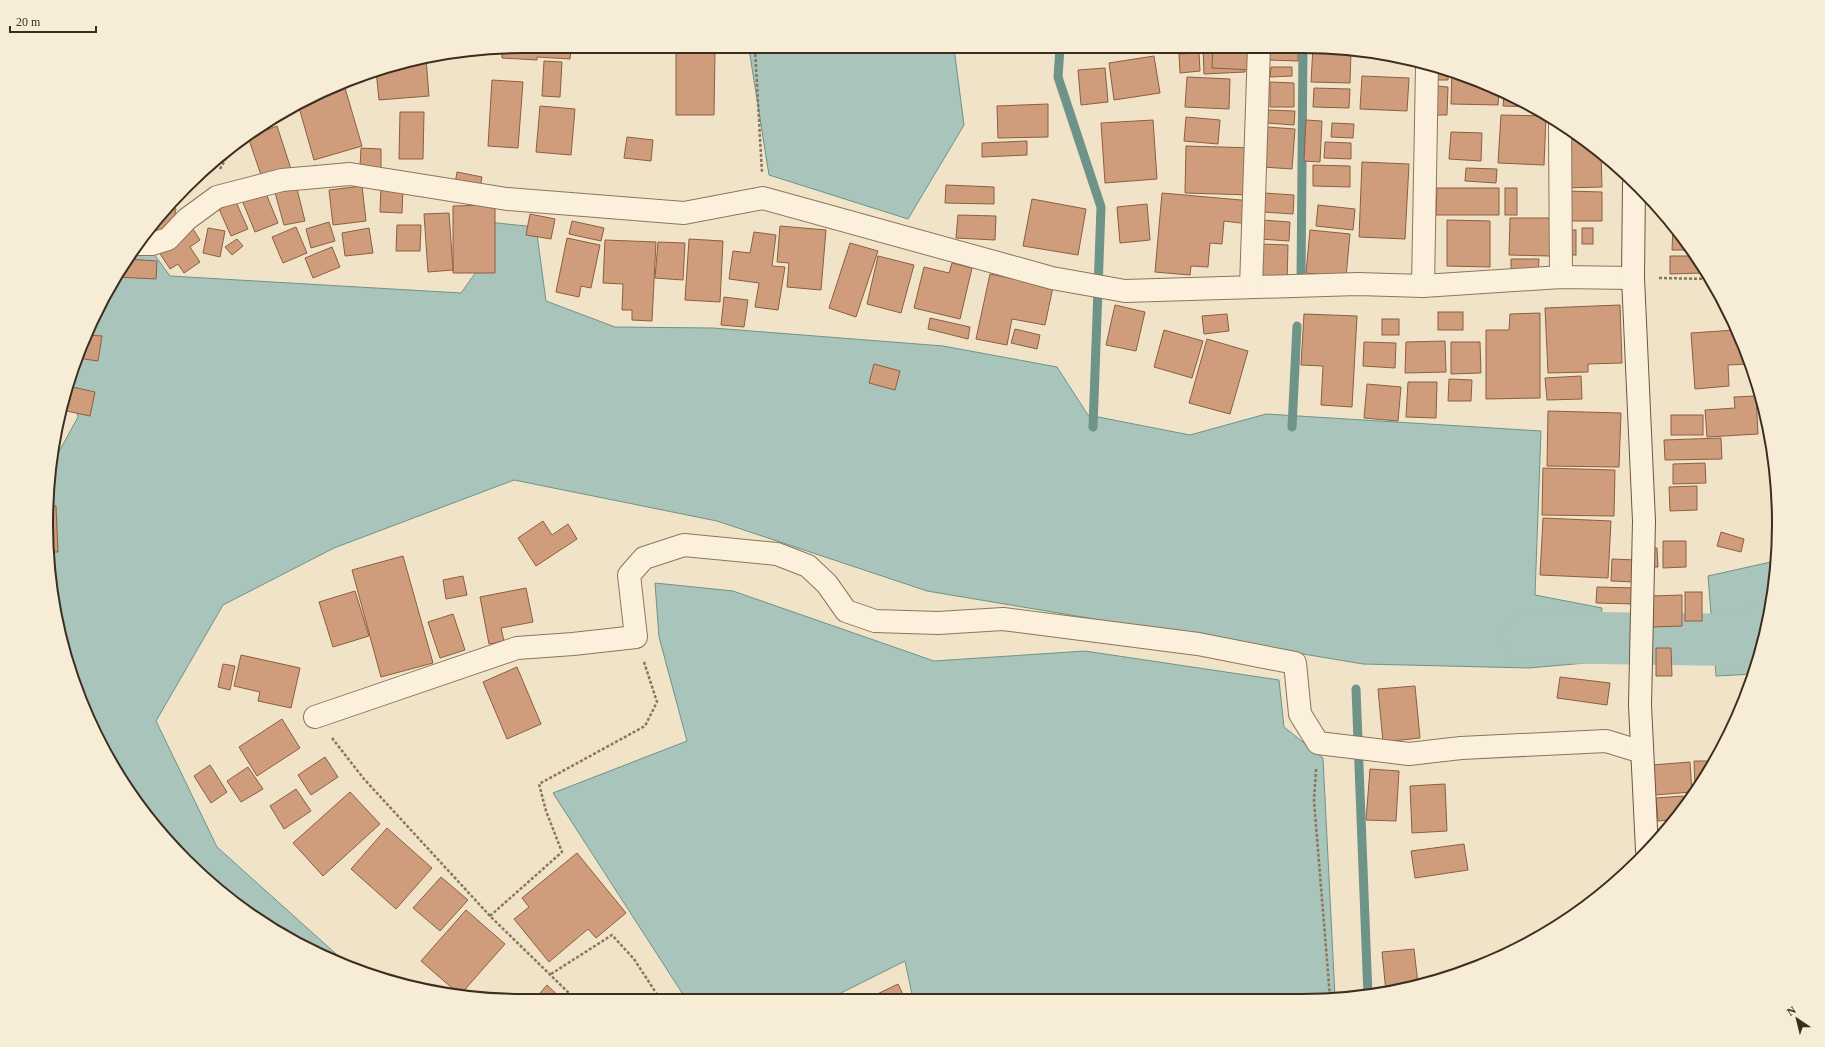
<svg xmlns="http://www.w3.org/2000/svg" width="1825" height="1047" font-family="'Times New Roman',serif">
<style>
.water{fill:#a8c4bb;stroke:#6e9389}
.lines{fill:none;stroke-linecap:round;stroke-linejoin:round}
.stream{stroke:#6e9389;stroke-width:9}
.river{stroke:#a8c4bb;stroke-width:52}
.building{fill:#cf9d7c;stroke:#8d5e40}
.street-casing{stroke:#8d755b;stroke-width:24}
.secondary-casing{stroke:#6f563e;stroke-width:24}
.path{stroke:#8d755b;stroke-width:2.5;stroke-dasharray:3 2;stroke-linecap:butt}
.street{stroke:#faf0db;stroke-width:22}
.secondary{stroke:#faf0db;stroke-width:22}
.rim{fill:none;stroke:#3d2d20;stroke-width:2}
</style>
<rect width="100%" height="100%" fill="#f0e3c7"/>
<g class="water">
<path d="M954 48 964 125 908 219 769 175 749 49Z"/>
<path d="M487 222 536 227 546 301 615 327 713 328 943 346 1057 367 1088 415 1190 435 1266 414 1541 431 1535 595 1602 608 1597 662 1529 668 1363 664 927 591 717 521 514 480 334 548 223 605 156 721 217 847 345 962 285 937 209 883 164 838 110 762 82 706 55 617 47 555 50 468 78 417 70 379 95 313 127 258 133 250H151L170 276 461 293 479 268Z"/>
<path d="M1776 552 1775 586 1754 674 1716 676 1708 576 1771 562Z"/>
<path d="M655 583 733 591 934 661 1085 651 1279 680 1284 727 1323 758 1335 997 913 999 905 961 829 999H686L553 793 687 741 659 637Z"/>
</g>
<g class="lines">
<g class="stream">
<path d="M1060 48 1058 77 1101 207 1093 427"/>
<path d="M1301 282 1303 47"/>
<path d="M1292 427 1297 326"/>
<path d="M1356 689 1368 996"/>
</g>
<path class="river" d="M1528 637 1738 640 1765 629"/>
</g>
<g class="building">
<path d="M1203 47H1244L1245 72 1204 74Z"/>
<path d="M1213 47H1256L1255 70 1212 68Z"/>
<path d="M1269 47H1298V61L1269 60Z"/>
<path d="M1313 47H1333L1351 51 1350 83 1311 82Z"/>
<path d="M502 50H571L570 59 537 57V60L502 58Z"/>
<path d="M676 50H715L714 115H676Z"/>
<path d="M1199 53 1200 71 1180 73 1179 54Z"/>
<path d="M1154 56 1160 93 1114 100 1109 63Z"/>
<path d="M426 58 429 96 379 100 376 70Z"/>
<path d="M544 61 562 62 560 97 542 96Z"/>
<path d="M1271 67H1292V76L1270 77Z"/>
<path d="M1436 67 1448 70V80H1435Z"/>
<path d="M1105 68 1108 102 1081 105 1078 70Z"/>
<path d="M1452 71 1499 91 1498 105 1451 104Z"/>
<path d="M1362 76 1409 78 1407 111 1360 109Z"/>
<path d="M1187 77 1230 79 1229 109 1185 107Z"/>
<path d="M492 80 523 82 518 148 488 146Z"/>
<path d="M1270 82 1294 83V107H1270Z"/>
<path d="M1436 86 1448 87 1447 115H1435Z"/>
<path d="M345 88 362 146 314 160 298 104 305 100Z"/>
<path d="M1314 88 1350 89 1349 108 1313 107Z"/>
<path d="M1504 94 1533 107 1503 106Z"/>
<path d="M1048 104V137L998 138 997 106Z"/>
<path d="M540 106 575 109 571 155 536 152Z"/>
<path d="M1268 110 1295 111 1294 125 1267 123Z"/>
<path d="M400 112H424L423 159H399Z"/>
<path d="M1501 115 1546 116 1544 165 1498 163Z"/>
<path d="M1186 117 1220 120 1218 144 1184 141Z"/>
<path d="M1153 120 1157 179 1105 183 1101 123Z"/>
<path d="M1306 120 1322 121 1320 162 1304 161Z"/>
<path d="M1332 123 1354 124 1353 138 1331 137Z"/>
<path d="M277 126 291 169 262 178 248 137Z"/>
<path d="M1266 127 1295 129 1292 169 1263 167Z"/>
<path d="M1451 132 1482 133 1481 161 1449 159Z"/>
<path d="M627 137 653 140 651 161 624 158Z"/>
<path d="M1578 137 1601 154 1602 187 1563 188 1562 138Z"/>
<path d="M1027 141V155L982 157V143Z"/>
<path d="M1325 142 1351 143V159L1324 158Z"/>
<path d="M1186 146 1254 148 1252 195 1185 193Z"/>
<path d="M361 148 381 149V168L360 167Z"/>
<path d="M1362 162 1409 164 1405 239 1359 237Z"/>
<path d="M1313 165 1350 166V187L1313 186Z"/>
<path d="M1466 168 1497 169 1496 183 1465 181Z"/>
<path d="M457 172 482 177 480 188 455 184Z"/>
<path d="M296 185 305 221 284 225 274 189Z"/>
<path d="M946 185 994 187V204L945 203Z"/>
<path d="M362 186 366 221 333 225 329 190Z"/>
<path d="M381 187 403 189 402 213 380 212Z"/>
<path d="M1437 188H1499V215H1436Z"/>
<rect x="1505" y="188" width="12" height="27"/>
<path d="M265 191 278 223 255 232 242 200Z"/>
<path d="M1566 191 1602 192V221H1566Z"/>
<path d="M1162 193 1252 201 1249 224 1224 221 1222 244 1210 243 1208 267 1191 266 1190 275 1155 272Z"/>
<path d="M1264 193 1294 195 1293 214 1263 212Z"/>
<path d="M1032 199 1086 209 1078 255 1023 246Z"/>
<path d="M236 202 248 229 231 236 219 209Z"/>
<path d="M1147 204 1150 240 1120 243 1117 207Z"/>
<path d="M495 205V273H453V206Z"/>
<path d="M1318 205 1355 209 1353 230 1316 226Z"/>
<path d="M168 207 176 209 171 235 150 231Z"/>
<path d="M449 213 453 270 428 272 424 214Z"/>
<path d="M530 214 555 219 551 239 526 235Z"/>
<path d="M958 215 996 216 995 240 956 238Z"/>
<path d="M1510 218H1550V256L1509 255Z"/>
<path d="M1261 220 1290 222 1289 241 1260 239Z"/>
<path d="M1447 220 1490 221V267L1447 266Z"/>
<path d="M572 221 604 228 601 241 569 234Z"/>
<path d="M329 222 335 241 311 248 306 229Z"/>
<path d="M397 225H421L420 251H396Z"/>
<path d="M1673 225 1680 233 1691 250H1672Z"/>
<path d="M191 226 200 240 190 247 200 262 184 273 178 264 170 269 157 249Z"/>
<path d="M780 226 826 230 821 290 787 287 789 263 777 262Z"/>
<path d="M296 227 307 253 283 263 272 237Z"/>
<path d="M208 228 225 231 220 257 203 253Z"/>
<path d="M369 228 373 253 345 256 342 233Z"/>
<rect x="1582" y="228" width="11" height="16"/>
<path d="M1310 230 1350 234 1346 277 1306 273Z"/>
<rect x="1565" y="230" width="11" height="25"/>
<path d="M754 232 776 235 772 266 785 267 778 310 755 307 759 283 729 279 733 251 750 253Z"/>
<path d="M567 238 600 245 591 288 581 286 579 297 556 292Z"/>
<path d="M237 239 243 246 232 255 225 247Z"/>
<path d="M689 239 723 241 720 302 685 300Z"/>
<path d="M605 240 656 242 652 321 632 320V310H622L623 284 603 283Z"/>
<path d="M658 242 685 243 683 280 655 278Z"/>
<path d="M850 243 878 251 856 317 829 308Z"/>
<path d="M1260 244 1288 245 1287 283 1259 282Z"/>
<path d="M332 247 340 267 313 278 305 258Z"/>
<path d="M878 256 914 265 901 313 867 304Z"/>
<path d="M1670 256H1695L1703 269V273L1670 274Z"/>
<path d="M126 259 157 261 156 279 116 277Z"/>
<path d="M1511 259H1539L1538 275H1511Z"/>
<path d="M952 263 972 268 960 319 914 308 924 267 949 273Z"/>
<path d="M990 274 1053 287 1045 325 1012 319 1007 345 976 339Z"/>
<path d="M724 297 748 300 744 327 721 325Z"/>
<path d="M1115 305 1145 312 1136 351 1106 345Z"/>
<path d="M1620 305 1622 363 1588 364V372L1548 373 1545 308Z"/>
<rect x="1438" y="312" width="25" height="18"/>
<path d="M1540 313V398L1486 399V330H1509L1510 314Z"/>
<path d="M1227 314 1229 331 1204 334 1202 316Z"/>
<path d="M1304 314 1357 316 1352 407 1321 405 1323 366 1301 365Z"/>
<path d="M930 318 970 327 968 339 928 329Z"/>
<rect x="1382" y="319" width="17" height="16"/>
<path d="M1015 329 1040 335 1037 349 1011 343Z"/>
<path d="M1164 330 1203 341 1192 378 1154 367Z"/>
<path d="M1736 330 1748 364 1728 365 1729 386 1695 389 1691 333Z"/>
<path d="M87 335 102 336 98 361 78 358Z"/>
<path d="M1207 339 1248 351 1230 414 1189 403Z"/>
<path d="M1445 341 1446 372 1405 373 1406 342Z"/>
<path d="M1364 342 1396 343 1395 368 1363 366Z"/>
<path d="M1451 342H1480L1481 373 1451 374Z"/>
<path d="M874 364 900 371 895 390 869 383Z"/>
<path d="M1581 376 1582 399 1547 400 1545 378Z"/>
<path d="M1449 379 1472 380 1471 401H1448Z"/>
<path d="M1408 382H1437L1436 418 1406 417Z"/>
<path d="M1367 384 1401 387 1398 421 1364 418Z"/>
<path d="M68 386 95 392 90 416 62 410Z"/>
<path d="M1756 396 1758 434 1707 437 1705 410 1735 408 1734 397Z"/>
<path d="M1548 411 1621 413 1619 467 1547 466Z"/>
<rect x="1671" y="415" width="32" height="20"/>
<path d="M1721 438 1722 459 1665 460 1664 440Z"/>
<path d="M1705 463 1706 483 1673 484V464Z"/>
<path d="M1543 468 1615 470 1614 516 1542 515Z"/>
<path d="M1697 486V510L1670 511 1669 487Z"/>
<path d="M49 506H56L58 552H47Z"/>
<path d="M1543 518 1611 521 1608 578 1540 575Z"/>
<path d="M543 521 552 535 568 524 577 539 536 566 518 538Z"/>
<path d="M1721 532 1744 539 1741 552 1717 546Z"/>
<path d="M1663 541H1686V567L1663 568Z"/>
<path d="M1648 548H1657L1658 567H1649Z"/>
<path d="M403 556 433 663 381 677 352 570Z"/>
<path d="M47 557H50V575Z"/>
<path d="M1612 559 1636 560 1635 582 1611 581Z"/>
<path d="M463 576 467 595 446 599 443 580Z"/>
<path d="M1597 587 1636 588 1635 604 1596 603Z"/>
<path d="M526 588 533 622 501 628 504 641 489 644 480 597Z"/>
<path d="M355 591 369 636 333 647 319 602Z"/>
<rect x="1685" y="592" width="17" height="29"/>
<path d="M1682 595V626L1652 627 1651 596Z"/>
<path d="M453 614 465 650 440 658 428 622Z"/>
<path d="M1656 648H1671L1672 676H1656Z"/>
<path d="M241 655 300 668 291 708 258 701 260 692 234 686Z"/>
<path d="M223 664 235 666 230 690 218 687Z"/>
<path d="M517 667 541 724 507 739 483 682Z"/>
<path d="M1560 677 1610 683 1607 705 1557 698Z"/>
<path d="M1415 686 1420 738 1383 742 1378 689Z"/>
<path d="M282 719 300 748 257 776 239 747Z"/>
<path d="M325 757 338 777 311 795 298 775Z"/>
<path d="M1694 761H1707L1708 772 1695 788Z"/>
<path d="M1690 762 1692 792 1654 795 1652 765Z"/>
<path d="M210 765 227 792 211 803 194 776Z"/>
<path d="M248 767 263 789 241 802 227 781Z"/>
<path d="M1370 769 1399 771 1396 821 1366 820Z"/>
<path d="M1445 784 1447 831 1412 833 1410 786Z"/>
<path d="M296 789 311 811 284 829 270 806Z"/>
<path d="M350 792 380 824 323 876 293 843Z"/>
<path d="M1683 796 1684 803 1671 820 1658 821 1656 798Z"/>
<path d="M387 828 432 868 396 909 351 869Z"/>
<path d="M1464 844 1468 870 1415 878 1411 851Z"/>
<path d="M577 853 626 913 596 938 588 929 549 962 514 919 529 907 522 898Z"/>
<path d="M441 877 468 900 440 931 413 908Z"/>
<path d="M466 910 505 944 460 995 421 961Z"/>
<path d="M1414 949 1418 984 1386 992 1382 952Z"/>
<path d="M898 984 905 999H867Z"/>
<path d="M547 985 563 1000H534Z"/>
</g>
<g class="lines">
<g class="street-casing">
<g id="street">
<path d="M1560 124 1561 277"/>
<path d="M138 244H152L168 239 187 219 217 197 282 180 350 174 507 199 684 213 763 198 1052 278 1125 291 1358 284 1423 286 1561 277 1633 278"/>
<path d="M1423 286 1427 66"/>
<path d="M1251 287 1259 47"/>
<path d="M315 717 517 648 573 644 636 637 629 575 644 558 684 545 777 554 808 566 827 584 846 611 875 621 938 623 1003 619 1198 644 1295 663 1300 714 1318 743 1409 754 1461 748 1606 741 1642 752"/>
</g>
</g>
<g class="secondary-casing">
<path id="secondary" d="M1634 184 1633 278 1644 521 1640 705 1647 850"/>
</g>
<g class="path">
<path d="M755 49 762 173"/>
<path d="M220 169 234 144"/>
<path d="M1659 278 1709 279"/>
<path d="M332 738 364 779 490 916 576 1000"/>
<path d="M1316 769 1314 801 1330 997"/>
<path d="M490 916 562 852 546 811 539 784 645 726 657 702 644 662"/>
<path d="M551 974 612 935 634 959 660 999"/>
</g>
<use href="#street" class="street"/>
<use href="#secondary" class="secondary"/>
</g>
<path d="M0 0H1825V1047H0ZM523 53H1302A470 470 0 0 1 1772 523V524A470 470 0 0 1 1302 994H523A470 470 0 0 1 53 524V523A470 470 0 0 1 523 53Z" fill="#f7edd7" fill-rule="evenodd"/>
<path class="rim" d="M523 53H1302A470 470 0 0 1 1772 523V524A470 470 0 0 1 1302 994H523A470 470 0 0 1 53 524V523A470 470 0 0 1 523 53Z"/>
<g transform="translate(1797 1019) rotate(325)" stroke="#f7edd7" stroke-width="3" paint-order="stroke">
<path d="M0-3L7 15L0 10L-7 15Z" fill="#3d2d20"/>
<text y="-6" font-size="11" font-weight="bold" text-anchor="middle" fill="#3d2d20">N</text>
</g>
<path d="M10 26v6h86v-6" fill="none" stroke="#3d2d20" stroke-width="2"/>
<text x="16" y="26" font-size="12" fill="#3d2d20" stroke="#f7edd7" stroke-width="3" paint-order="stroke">20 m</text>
</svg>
